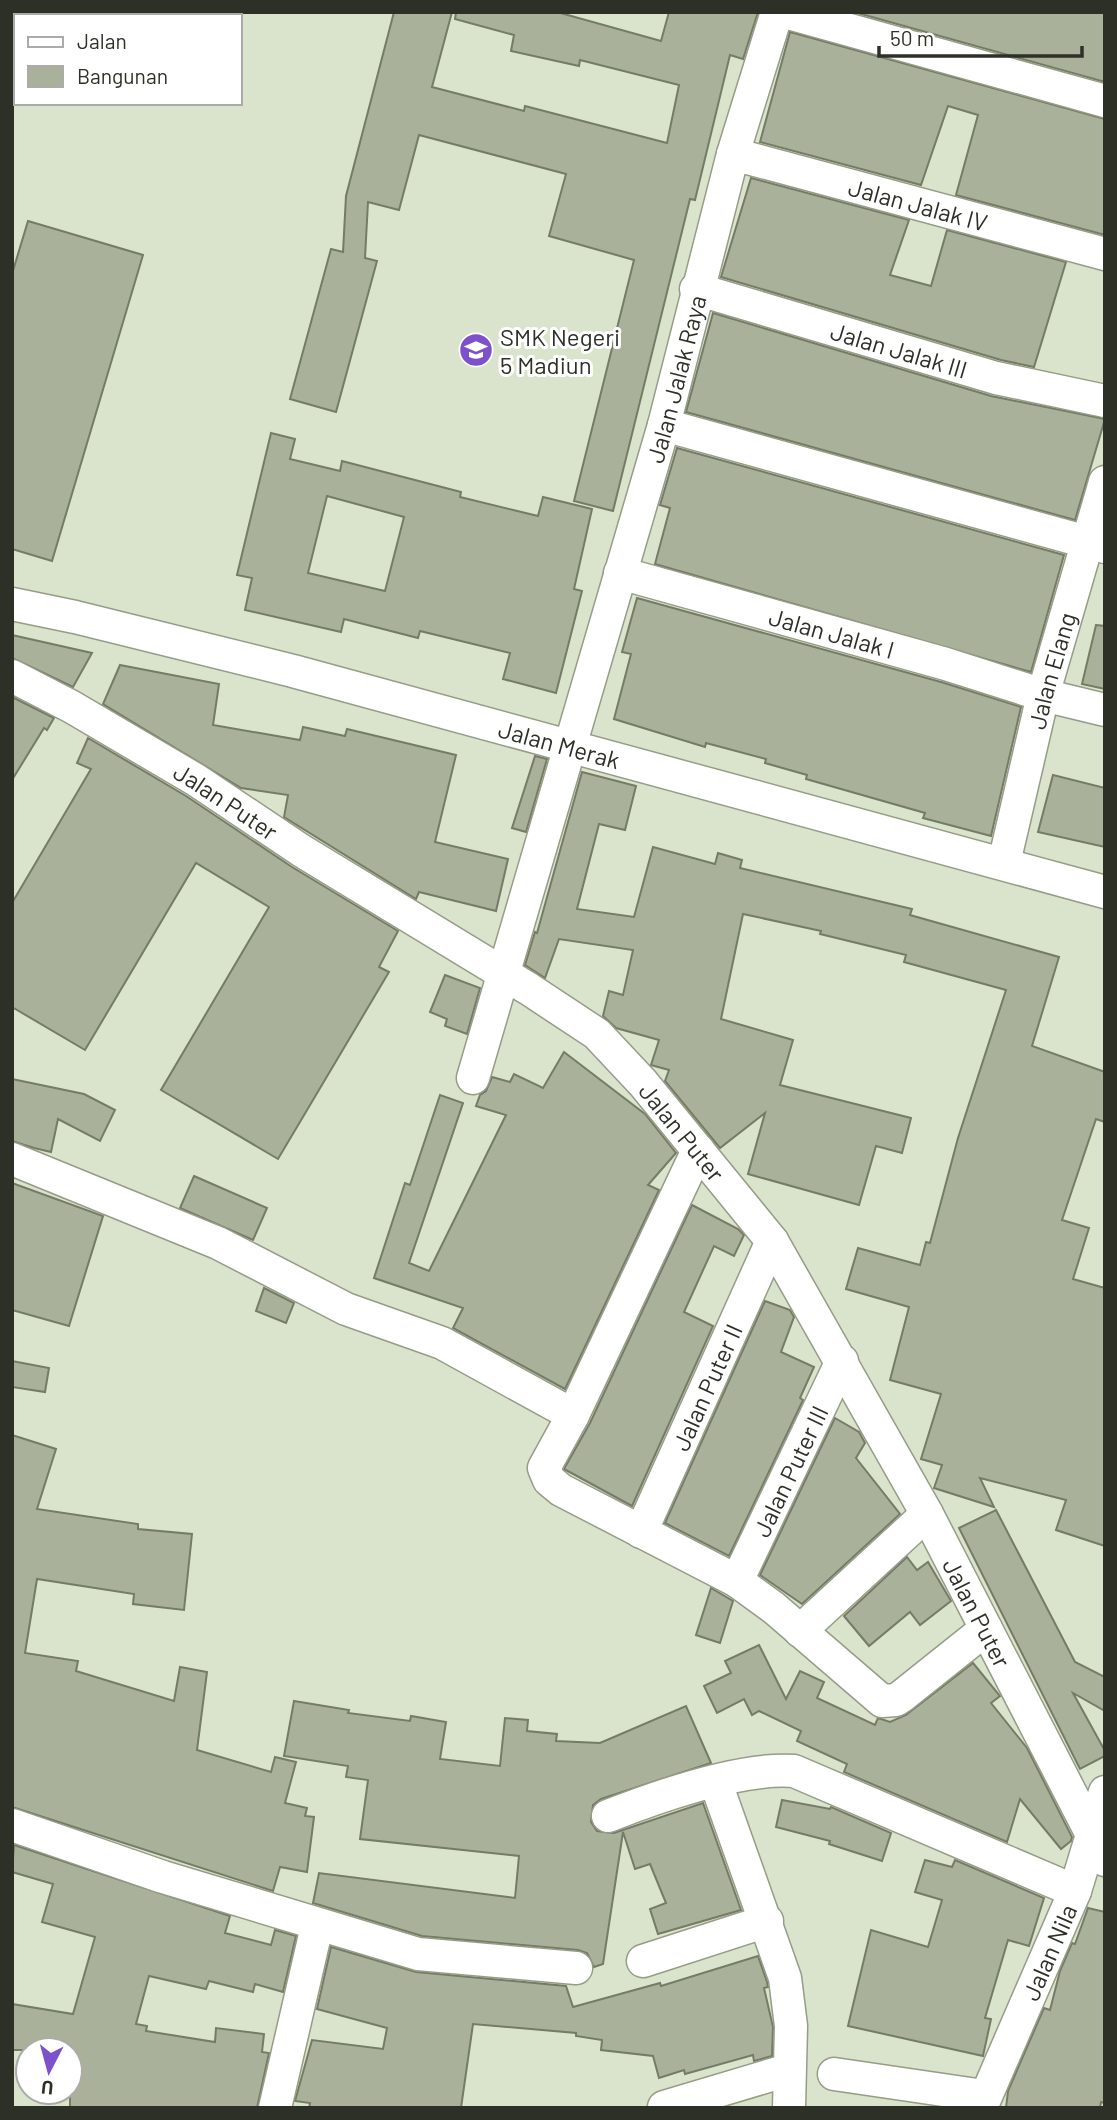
<svg xmlns="http://www.w3.org/2000/svg" width="1117" height="2120" font-family="Barlow,sans-serif">
<style>
.building{fill:#a9b19a;stroke:#747c66;stroke-width:2;fill-rule:evenodd}
.lines{fill:none;stroke-linecap:round;stroke-linejoin:round}
.street-casing{stroke:#959d86;stroke-width:35}
.street{stroke:#fff;stroke-width:32}
.labels{text-anchor:middle;dominant-baseline:central;stroke-width:6;stroke-linejoin:round;paint-order:stroke}
.street-label{font-size:24px;fill:#2d3027;stroke:#fff}
.poi-label{font-size:24px;fill:#2d3027;stroke:#fff;text-anchor:start}
</style>
<rect width="100%" height="100%" fill="#dae3cb"/>
<g class="building">
<path d="M394 12H452L432 87 524 111 525 106 667 143 679 85 580 60 579 66 511 51 514 35 455 19 456 12H557L661 41 669 12H758L743 59 730 55 695 200 690 199 613 511 574 501 634 260 549 236 566 174 419 135 399 210 368 202 365 258 377 261 336 412 290 399 331 249 343 252 346 196Z"/>
<path d="M854 12H1105V82Z"/>
<path d="M790 32 1105 119V235L956 195 978 115 948 106 921 185 760 142Z"/>
<path d="M751 178 909 220 890 275 931 286 947 230 1066 262 1034 367 1001 360 721 277Z"/>
<path d="M28 221 143 255 52 561 12 549V274Z"/>
<path d="M713 313 991 396 1105 419 1075 520 686 412Z"/>
<path d="M271 433 295 439 290 459 340 471 342 461 461 492 460 497 538 516 543 497 592 509 574 589 582 591 556 693 503 679 510 653 420 631 418 638 344 619 341 632 245 610 252 578 237 575ZM327 496 404 517 385 591 308 573Z"/>
<path d="M677 448 1064 555 1031 672 655 564 670 508 660 505Z"/>
<path d="M637 598 941 682 1021 707 991 836 923 818 925 813 806 779 807 775 765 763 766 759 706 743 705 747 614 719 631 654 622 652Z"/>
<path d="M1096 625 1105 626V689L1082 684Z"/>
<path d="M12 635 92 653 73 687 12 658Z"/>
<path d="M120 665 219 684 213 725 300 740 303 727 345 736 347 729 456 755 435 842 508 859 496 911 419 892 416 899 284 817 288 795 241 788 103 704Z"/>
<path d="M12 697 54 718 47 730 44 728 12 780Z"/>
<path d="M88 738 186 796 292 867 398 931 379 967 389 972 278 1159 161 1090 269 907 196 863 85 1050 12 1007V903L91 769 77 763Z"/>
<path d="M535 756 547 759 526 832 512 828Z"/>
<path d="M582 772 636 786 625 830 599 824 577 909 634 917 653 847 715 864 718 853 742 860 740 868 912 909 910 915 1059 957 1032 1046 1105 1072V1122L1096 1119 1062 1220 1089 1228 1073 1279 1105 1288V1546L1056 1530 1066 1500 980 1478 994 1507 934 1488 942 1465 921 1459 941 1394 890 1380 909 1307 846 1289 858 1248 920 1265 926 1242 930 1243 958 1138 1006 990 904 962 906 955 820 934 821 931 743 914 721 1019 793 1040 780 1085 911 1118 902 1153 876 1146 859 1205 748 1174 765 1113 720 1148 665 1081 669 1070 651 1065 659 1040 616 1028 603 1016 609 991 623 995 633 950 559 939 545 978 525 965 535 932 537 933Z"/>
<path d="M1053 775 1105 788V847L1038 832Z"/>
<path d="M445 975 480 988 467 1034 445 1026 447 1019 430 1012Z"/>
<path d="M564 1052 645 1114 676 1153 648 1185 659 1190 565 1389 453 1328 463 1308 374 1278 405 1183 410 1185 440 1095 463 1103 409 1263 429 1271 506 1115 476 1106 480 1095 486 1091 492 1077 510 1082 514 1074 543 1088Z"/>
<path d="M12 1079 84 1094 115 1110 100 1141 58 1119 51 1152 34 1148 12 1141Z"/>
<path d="M194 1176 267 1208 253 1240 180 1208Z"/>
<path d="M12 1183 103 1216 69 1326 12 1310Z"/>
<path d="M692 1205 738 1229 744 1235 734 1256 714 1246 684 1312 713 1326 632 1506 564 1469 590 1423Z"/>
<path d="M264 1288 294 1303 286 1323 256 1311Z"/>
<path d="M765 1301 790 1310 794 1317 781 1352 814 1367 800 1398 803 1400 729 1556 665 1523Z"/>
<path d="M12 1361 49 1368 45 1392 12 1387Z"/>
<path d="M835 1418 859 1432 865 1443 856 1458 900 1514 802 1604 760 1575Z"/>
<path d="M12 1435 56 1449 37 1509 138 1524V1529L192 1534 184 1610 133 1604 134 1594 37 1579 25 1653 78 1661 76 1671 174 1701 180 1667 207 1672 197 1750 271 1772 275 1757 296 1762 285 1803 307 1808 305 1816 314 1817 307 1872 280 1867 273 1891 12 1807Z"/>
<path d="M996 1510 1075 1662 1105 1677V1711L1073 1693 1105 1751V1756L1080 1769 959 1528Z"/>
<path d="M907 1557 917 1570 928 1562 951 1601 920 1625 910 1612 869 1646 844 1616Z"/>
<path d="M711 1588 733 1601 720 1643 696 1635Z"/>
<path d="M759 1645 786 1699 800 1671 824 1682 817 1698 875 1725 878 1718 890 1722 906 1715 973 1663 1000 1696 991 1703 1027 1748 1072 1837 1071 1841 1061 1849 1020 1799 1007 1842 844 1772 847 1764 797 1741 801 1731 759 1711 752 1715 744 1699 717 1713 704 1686 731 1673 725 1661Z"/>
<path d="M294 1701 349 1710 348 1713 410 1721 411 1716 446 1722 440 1759 500 1766 505 1718 528 1720 527 1731 557 1734 556 1741 600 1743 686 1706 711 1763 601 1799 593 1805 591 1822 597 1831 614 1833 703 1803 741 1910 658 1934 650 1909 666 1903 650 1864 635 1869 623 1832 603 1964 594 1967 587 1953 578 1950 422 1936 313 1903 319 1873 515 1898 519 1856 360 1839 368 1780 346 1777 348 1766 284 1756Z"/>
<path d="M782 1800 830 1809 831 1807 891 1833 882 1861 829 1844 830 1841 776 1827Z"/>
<path d="M14 1845 230 1916 225 1933 271 1945 275 1930 296 1936 283 1992 255 1984 253 1992 209 1981 206 1989 149 1976 136 2024 147 2026 146 2031 215 2042 216 2028 264 2034 262 2052 269 2053 257 2108H70V2050H12V2004L73 2014 95 1937 42 1922 53 1884 12 1872Z"/>
<path d="M925 1860 952 1867 955 1860 1044 1898 1029 1946 1008 1940 985 2018 991 2019 983 2056 848 2026 871 1930 928 1947 942 1900 915 1892Z"/>
<path d="M1088 1908 1105 1912V2103L1101 2102 1100 2108H1006L1008 2091 1044 2008 1050 2010 1060 1971 1072 1943 1075 1944Z"/>
<path d="M331 1947 416 1972 566 1986 573 2007 660 1983 661 1986 758 1956 767 1982 768 1987 764 1988 773 2027 772 2056 754 2061 753 2055 685 2074 684 2070 659 2078 653 2056 601 2050 602 2040 576 2036V2033L473 2024 461 2108H309L310 2103 295 2101 312 2040 383 2049 387 2028 317 2009Z"/>
</g>
<g class="lines">
<g class="street-casing">
<g id="street">
<path d="M785 12 1105 101"/>
<path id="s1" d="M733 154 1105 254"/>
<path id="s2" d="M696 289 996 378 1105 401"/>
<path d="M664 425 1105 547"/>
<path id="s3" d="M620 573 946 664 1043 695 1105 710"/>
<path id="s4" d="M12 604 75 617 293 671 1105 892"/>
<path id="s5" d="M12 676 72 707 196 780 302 851 529 989 597 1034 643 1083 772 1241 927 1514 1105 1860"/>
<path id="s6" d="M1004 863 1043 695 1105 482"/>
<path id="s7" d="M473 1078 664 425 733 154 777 12"/>
<path d="M12 1159 218 1243 346 1309 442 1343 573 1415 544 1468 549 1480 561 1490 737 1581 774 1608 882 1701 896 1700 902 1696 986 1629"/>
<path d="M573 1415 698 1150"/>
<path id="s8" d="M641 1532 772 1241"/>
<path id="s9" d="M737 1581 842 1361"/>
<path d="M800 1631 927 1514"/>
<path d="M716 1783 785 1978 791 2026 789 2108"/>
<path d="M608 1816C659 1796 740 1767 794 1771L1075 1891"/>
<path d="M12 1825 163 1877 418 1954 576 1968"/>
<path d="M643 1961 767 1921"/>
<path d="M834 2074 984 2096"/>
<path d="M664 2107 788 2070"/>
<path d="M275 2108 317 1926"/>
<path id="s10" d="M981 2108 1075 1891 1105 1792"/>
</g>
</g>
<use href="#street" class="street"/>
</g>
<defs>
<g id="school-disc" transform="scale(1.75)"><circle r="9.5" fill="#7d51c9" stroke="#fff"/><path d="M0-5L7-2L0 1L-7-2ZM-4 1L0 2.5L4 1V4Q0 6-4 4Z" fill="#fff"/></g>
</defs>
<g fill-rule="evenodd">
<use href="#school-disc" x="476" y="350"/>
</g>
<g class="labels">
<g class="street-label">
<text stroke="none"><textPath href="#s1" startOffset="192">Jalan Jalak IV</textPath></text>
<text stroke="none"><textPath href="#s2" startOffset="212">Jalan Jalak III</textPath></text>
<text stroke="none"><textPath href="#s7" startOffset="728">Jalan Jalak Raya</textPath></text>
<text stroke="none"><textPath href="#s3" startOffset="220">Jalan Jalak I</textPath></text>
<text stroke="none"><textPath href="#s6" startOffset="198">Jalan Elang</textPath></text>
<text stroke="none"><textPath href="#s4" startOffset="565">Jalan Merak</textPath></text>
<text stroke="none"><textPath href="#s5" startOffset="248">Jalan Puter</textPath></text>
<text stroke="none"><textPath href="#s5" startOffset="816">Jalan Puter</textPath></text>
<text stroke="none"><textPath href="#s8" startOffset="159">Jalan Puter II</textPath></text>
<text stroke="none"><textPath href="#s9" startOffset="122">Jalan Puter III</textPath></text>
<text stroke="none"><textPath href="#s5" startOffset="1382">Jalan Puter</textPath></text>
<text stroke="none"><textPath href="#s10" startOffset="170">Jalan Nila</textPath></text>
</g>
<g class="poi-label">
<text x="500" y="336">SMK Negeri<tspan x="500" dy="28">5 Madiun</tspan></text>
</g>
</g>
<rect width="1117" height="2120" fill="none" stroke="#2d3027" stroke-width="28"/>
<rect x="14" y="14" width="228" height="91" fill="#ffffff" stroke="#abaca9" stroke-width="2"/>
<rect x="28" y="37" width="35" height="10" fill="#ffffff" stroke="#abaca9" stroke-width="2"/>
<text x="77" y="49" font-size="21" fill="#2d3027">Jalan</text>
<rect x="28" y="66" width="35" height="21" fill="#a9b19a" stroke="#abaca9" stroke-width="2"/>
<text x="77" y="84" font-size="21" fill="#2d3027">Bangunan</text>
<g transform="translate(49 2071) rotate(186)"><circle r="33" fill="#ffffff" stroke="#abaca9" stroke-width="2"/>
<path d="M0-5L12 26L0 18L-12 26Z" fill="#7d51c9"/>
<text y="-10" font-size="19" font-weight="bold" text-anchor="middle" fill="#2d3027">U</text>
</g>
<path d="M879 46v10h203v-10" fill="none" stroke="#2d3027" stroke-width="3.5"/>
<text x="890" y="46" font-size="21" fill="#2d3027" stroke="#ffffff" stroke-width="5" paint-order="stroke">50 m</text>
</svg>
